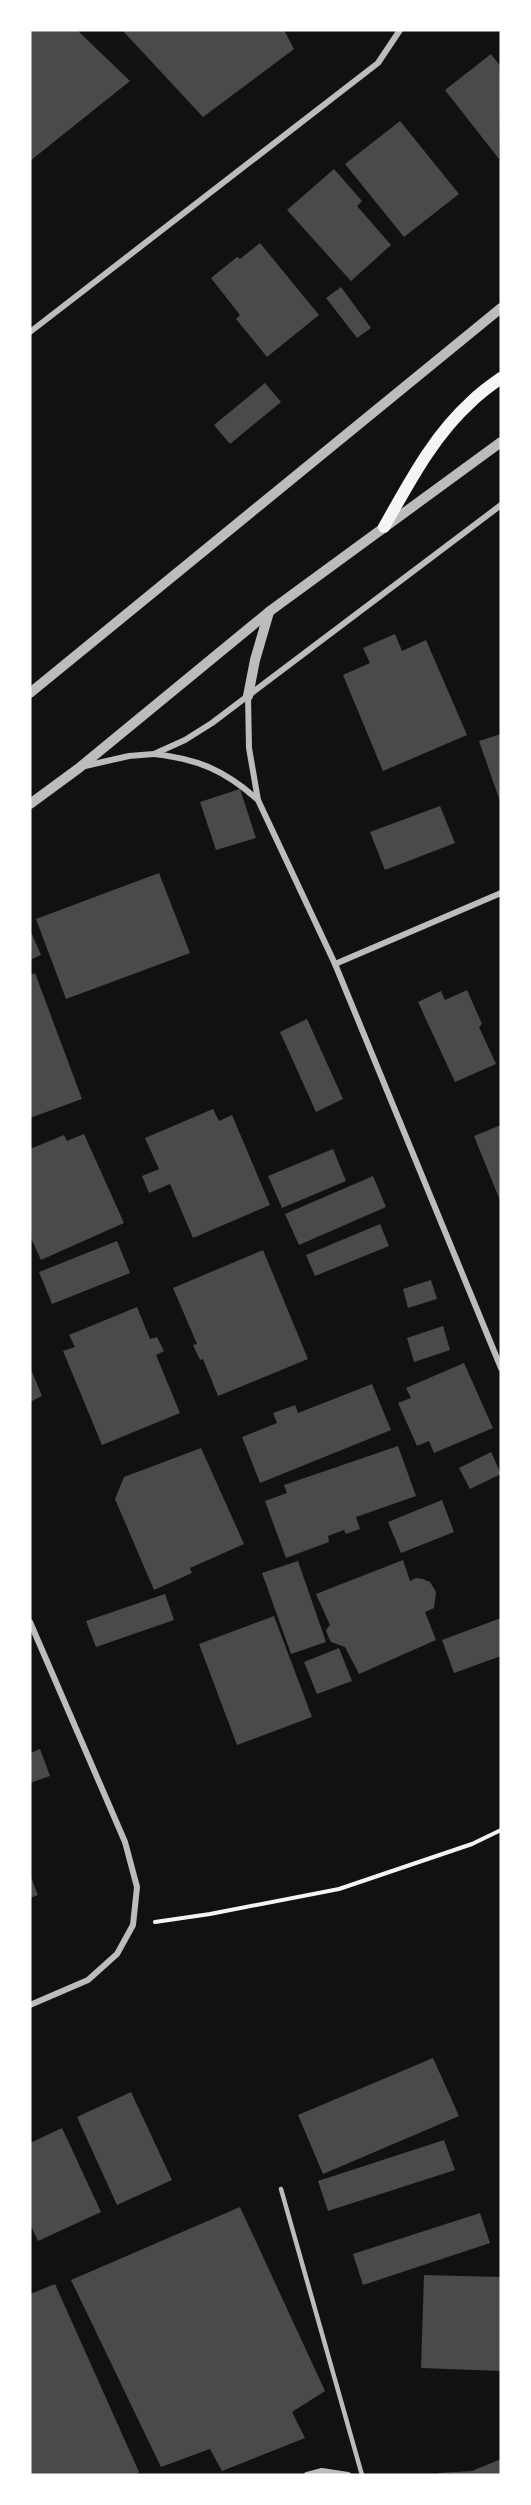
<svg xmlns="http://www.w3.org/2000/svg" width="531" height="2505" font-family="'Noto Sans',sans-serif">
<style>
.building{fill:#4a4a4a}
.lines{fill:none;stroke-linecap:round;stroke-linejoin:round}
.path{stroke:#f5f5f5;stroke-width:4}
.service{stroke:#bcbcbc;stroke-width:4.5}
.minor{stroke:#bcbcbc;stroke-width:6}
.tertiary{stroke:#bcbcbc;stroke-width:10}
.secondary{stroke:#f5f5f5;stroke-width:12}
</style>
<rect width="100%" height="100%" fill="#111"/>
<g class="building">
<path d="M30 30H77L130 81 30 161Z"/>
<path d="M122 30H284L294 49 203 117Z"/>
<path d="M491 54 501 67 499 159 445 90Z"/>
<path d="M400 121 459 194 404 237 345 164Z"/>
<path d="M334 169 362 201 357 206 391 245 351 281 287 210Z"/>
<path d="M260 243 319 315 267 357 236 319 240 315 211 278 237 257 240 259Z"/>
<path d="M341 287 371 328 357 338 326 298Z"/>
<path d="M265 383 281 402 230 444 214 425Z"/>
<path d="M395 634 402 651 426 640 467 735 383 771 343 675 370 663 363 648Z"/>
<path d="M501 734V804L479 741Z"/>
<path d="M240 789 256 838 216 850 200 802Z"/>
<path d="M440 806 455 843 385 870 370 832Z"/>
<path d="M159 873 190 953 66 999 36 919Z"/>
<path d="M30 930 41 955 30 960Z"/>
<path d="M35 973 82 1099 30 1118V975Z"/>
<path d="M467 990 482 1024 479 1027 496 1064 455 1082 418 1002 441 991 445 1000Z"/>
<path d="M307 1019 343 1099 316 1112 280 1032Z"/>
<path d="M213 1109 219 1121 232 1115 270 1205 193 1238 170 1184 149 1193 142 1176 159 1169 145 1138Z"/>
<path d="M501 1125V1203L474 1136Z"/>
<path d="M84 1134 124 1223 41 1260 30 1236V1149L64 1135 67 1141Z"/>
<path d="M333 1149 346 1181 282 1208 268 1176Z"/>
<path d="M373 1176 386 1207 299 1245 285 1214Z"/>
<path d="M380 1224 389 1246 315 1276 306 1255Z"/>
<path d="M117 1241 130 1273 52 1304 39 1272Z"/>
<path d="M263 1250 308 1359 218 1396 203 1359 200 1360 193 1345 197 1344 173 1288Z"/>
<path d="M431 1280 437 1299 408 1308 403 1289Z"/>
<path d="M137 1307 150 1339 157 1337 164 1351 156 1355 180 1413 102 1445 63 1351 75 1347 69 1335Z"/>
<path d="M443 1326 450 1350 414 1362 407 1338Z"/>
<path d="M464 1363 493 1428 434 1453 429 1441 417 1446 398 1403 411 1398 406 1388Z"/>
<path d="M30 1367 42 1396 30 1402Z"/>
<path d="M372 1384 391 1430 260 1483 242 1437 277 1423 273 1413 295 1405 298 1413Z"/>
<path d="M398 1446 416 1496 356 1517 360 1529 346 1534 344 1530 328 1536 329 1542 286 1558 265 1501 287 1493 284 1485Z"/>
<path d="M201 1448 244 1544 190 1568 192 1573 154 1590 115 1499 124 1477Z"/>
<path d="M491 1452 501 1474 470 1489 459 1468Z"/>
<path d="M442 1500 454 1532 401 1553 388 1522Z"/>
<path d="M403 1560 410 1581 416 1578 423 1579 430 1582 436 1592 434 1608 425 1612 436 1640 359 1674 345 1647 331 1642 328 1636 326 1630 330 1625 316 1594Z"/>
<path d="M298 1561 326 1642 291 1654 262 1573Z"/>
<path d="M165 1594 174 1620 96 1647 86 1621Z"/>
<path d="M274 1616 312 1717 237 1745 199 1644Z"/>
<path d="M501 1618V1656L454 1673 442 1640Z"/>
<path d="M339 1648 352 1681 317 1694 304 1662Z"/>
<path d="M40 1749 50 1776 30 1783V1753Z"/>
<path d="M30 1875 38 1895 30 1898Z"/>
<path d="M433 2058 459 2116 323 2174 298 2115Z"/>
<path d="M131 2092 172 2180 117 2205 77 2117Z"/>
<path d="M62 2128 101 2212 38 2241 30 2224V2143Z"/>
<path d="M444 2140 455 2170 328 2211 318 2181Z"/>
<path d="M240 2207 325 2391 292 2412 305 2438 222 2471 210 2449 161 2467 71 2280Z"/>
<path d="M480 2213 490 2243 363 2285 353 2254Z"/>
<path d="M424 2275 501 2277V2371L421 2368Z"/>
<path d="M55 2284 139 2472 135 2475H30V2294Z"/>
<path d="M501 2459V2475H438V2473L472 2471Z"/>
</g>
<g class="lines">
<path class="path" d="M155 1922 210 1914 339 1889 472 1844 501 1830"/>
<path class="service" d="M281 2189 362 2475"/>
<g class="minor">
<path d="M30 332 378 63 400 30"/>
<path d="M248 696 249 748 258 800 335 964 501 1368"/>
<path d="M154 754C198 759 224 770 257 799"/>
<path d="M85 766 129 756 154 754 185 740 212 723 501 505"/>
<path d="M335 964 501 893"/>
<path d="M30 1622 125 1842 137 1887 133 1925 117 1954 88 1980 30 2005"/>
<path d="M307 2475 322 2471 348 2475"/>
</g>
<g class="tertiary">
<path d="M30 693 501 308"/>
<path d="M248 696 255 660 269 612"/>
<path d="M30 804 79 768 270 611 501 442"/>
</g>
<path class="secondary" d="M384 527C409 483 433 436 472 401 481 392 491 385 501 378"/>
</g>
<rect width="531" height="2505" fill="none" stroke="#ffffff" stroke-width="63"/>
</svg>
